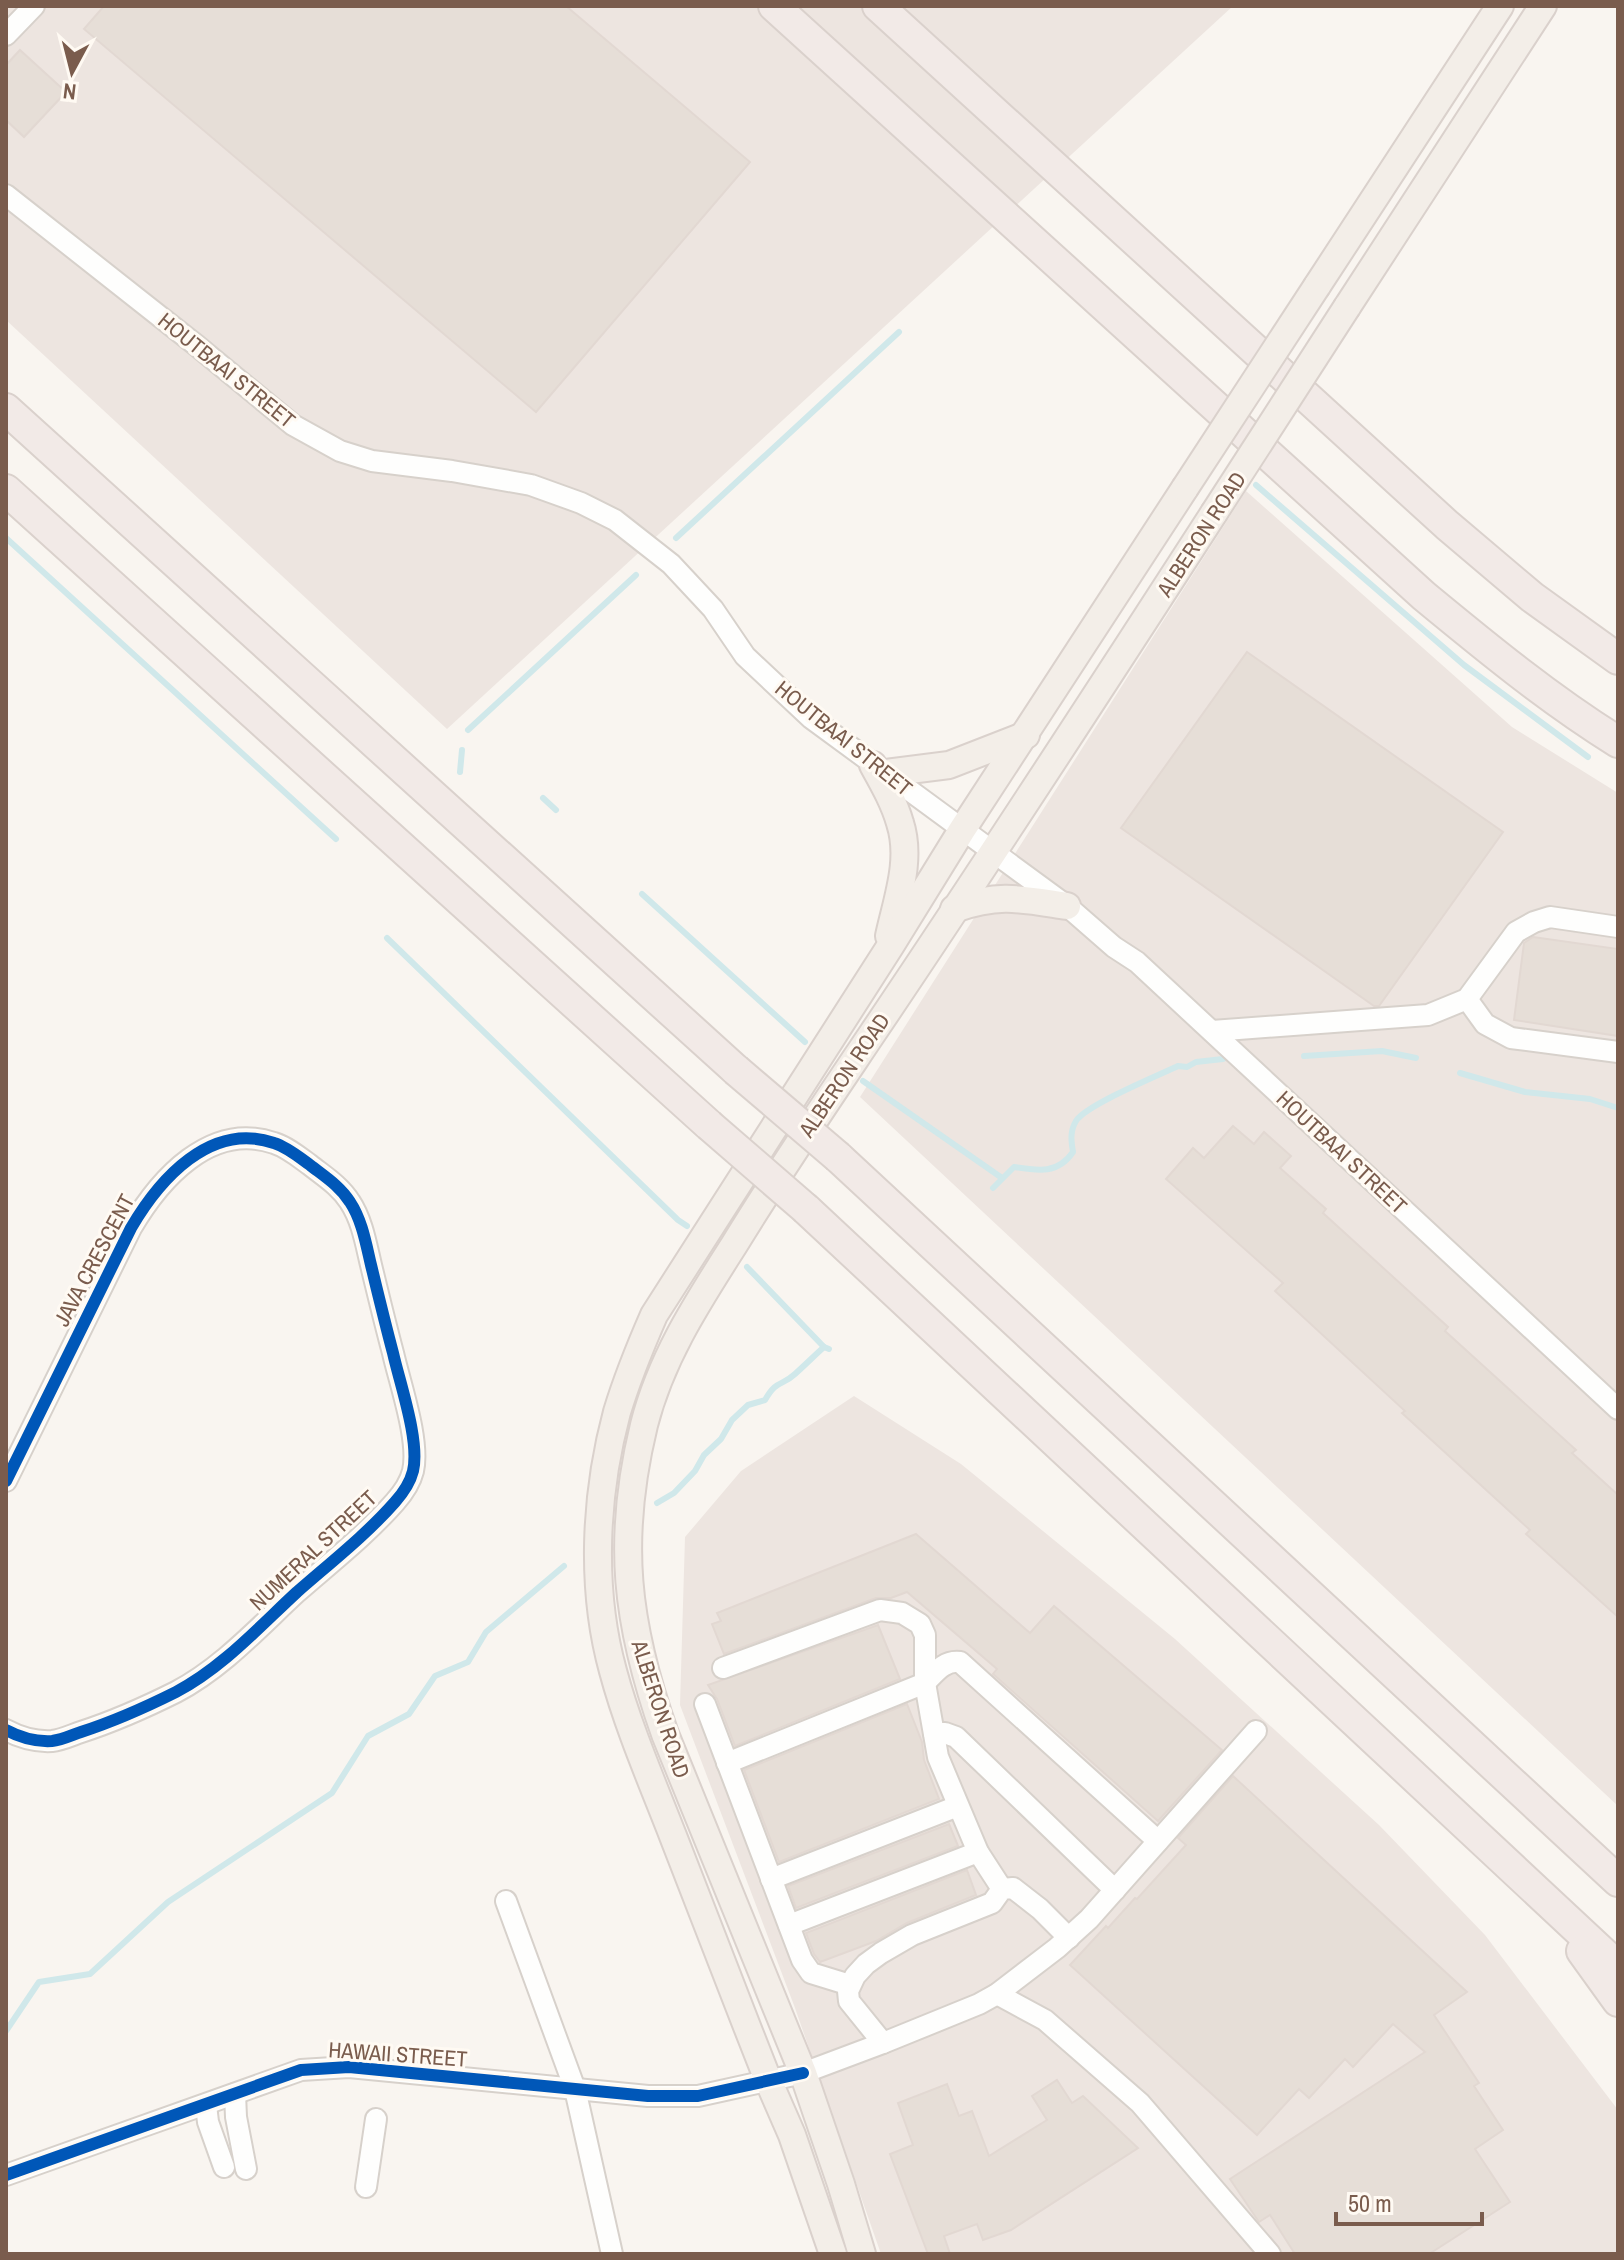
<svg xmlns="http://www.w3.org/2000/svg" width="1624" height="2260" font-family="'Archivo Narrow',sans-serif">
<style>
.industrial{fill:#ede5e0}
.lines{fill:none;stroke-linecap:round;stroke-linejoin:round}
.stream{stroke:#d0e8ea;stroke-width:6}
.building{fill:#e6ded7;stroke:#e2d8d2;stroke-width:2}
.minor-casing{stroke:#d7d1cb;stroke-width:24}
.major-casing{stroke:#dad1cc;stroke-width:30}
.highway-casing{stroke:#dad1cc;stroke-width:34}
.minor{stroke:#fefefd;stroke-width:20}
.major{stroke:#f3eee8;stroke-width:26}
.highway{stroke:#f2eae7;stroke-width:30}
.major-bridge-casing{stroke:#dad1cc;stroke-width:30;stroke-linecap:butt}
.highway-bridge-casing{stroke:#dad1cc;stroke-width:34;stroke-linecap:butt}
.major-bridge{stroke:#f3eee8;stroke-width:26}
.highway-bridge{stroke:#f2eae7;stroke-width:30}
.cycleway-casing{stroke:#fffaf3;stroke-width:17}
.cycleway{stroke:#0057b8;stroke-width:12}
.labels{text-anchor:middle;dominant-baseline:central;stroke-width:6;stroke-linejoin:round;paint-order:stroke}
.street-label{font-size:22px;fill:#7a5c4d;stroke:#fffaf3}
</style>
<rect width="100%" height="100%" fill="#f9f5f0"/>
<g class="industrial">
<path d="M6 6H1233L447 729 6 320Z"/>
<path d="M1246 491 1512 727 1618 793V1806L860 1097Z"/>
<path d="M854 1396 961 1464 1175 1639 1379 1825 1485 1935 1618 2110V2254H881L795 2008 680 1705 685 1537 741 1471Z"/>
</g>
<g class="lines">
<g class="stream">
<path d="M1256 485 1464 665 1588 757"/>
<path d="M6 538 336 839"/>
<path d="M676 538 899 332"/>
<path d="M468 730 636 575"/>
<path d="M460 772 462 750"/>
<path d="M543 798 556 810"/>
<path d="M642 894 805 1042"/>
<path d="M387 938 678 1220 687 1226"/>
<path d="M1304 1056 1382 1051 1416 1058"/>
<path d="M1460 1073 1525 1092 1590 1099 1618 1108"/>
<path d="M863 1081 1002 1178"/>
<path d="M993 1188 1014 1167C1039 1171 1058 1174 1073 1152 1071 1140 1070 1131 1076 1121 1086 1105 1157 1076 1178 1066L1187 1067 1196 1062 1223 1059"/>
<path d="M747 1267 824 1347 829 1349"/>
<path d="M657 1503 674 1493 695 1471 704 1455 721 1439 732 1420 748 1405 765 1400C777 1379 781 1387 795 1374 805 1365 814 1356 824 1347"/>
<path d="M6 2031 39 1982 90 1974 168 1902 332 1793 368 1736 409 1714 435 1676 468 1662 486 1632 564 1566"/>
</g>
</g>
<g class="building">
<path d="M104 6H566L750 162 536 412 84 29Z"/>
<path d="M20 50 66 92 24 137 6 120V65Z"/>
<path d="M1247 652 1503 832 1379 1006H1374L1121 828Z"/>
<path d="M1533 937 1618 949V1036L1514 1020 1524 943Z"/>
<path d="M1233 1126 1254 1144 1264 1132 1291 1156 1280 1168 1326 1209 1323 1213 1448 1327 1445 1331 1576 1450 1572 1453 1618 1495V1617L1526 1534 1530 1530 1402 1413 1405 1411 1275 1291 1283 1283 1166 1179 1193 1148 1204 1158Z"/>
<path d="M916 1534 1030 1633 1054 1606 1222 1750 1158 1821 993 1674 997 1669 907 1592 891 1598H876L724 1654 712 1624 721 1621 717 1613Z"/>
<path d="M878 1625 900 1679 735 1746 717 1699 708 1685Z"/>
<path d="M907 1704 922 1742 924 1760 939 1799 779 1862 744 1770Z"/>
<path d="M1233 1776 1467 1992 1434 2015 1479 2083 1474 2086 1503 2130 1475 2149 1510 2202 1429 2254H1295L1270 2215 1259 2222 1230 2179 1425 2052 1393 2024 1353 2067 1345 2059 1309 2098 1299 2089 1257 2135 1070 1965 1106 1926 1108 1928 1135 1898 1137 1899 1186 1845 1178 1838Z"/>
<path d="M949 1824 958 1846 796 1908 788 1886Z"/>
<path d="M967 1870 976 1895 907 1923 876 1941 820 1962 814 1954 806 1933Z"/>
<path d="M1057 2080 1072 2103 1083 2096 1138 2148 1011 2230 983 2240 977 2224 944 2236 950 2254H928L890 2154 913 2145 898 2103 947 2084 959 2116 972 2111 989 2156 1047 2120 1032 2096Z"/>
</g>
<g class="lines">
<g class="minor-casing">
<g id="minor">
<path d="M6 35 34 6"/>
<path d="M6 195 196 345 293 425 340 451 372 461 452 471 531 485 581 503 615 520 671 564 713 609 745 656 811 718 1067 906 1114 947 1137 962 1618 1409"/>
<path d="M1467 999 1485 1024 1511 1038 1618 1052"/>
<path d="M1212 1031 1428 1015 1467 999 1516 932 1534 922 1550 917 1618 927"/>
<path d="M6 1481 131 1228C159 1180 210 1121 274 1143 287 1147 299 1157 310 1165 324 1176 340 1186 350 1202 362 1220 366 1244 371 1265 378 1294 385 1323 393 1353 400 1384 420 1441 413 1471 410 1483 403 1493 395 1502 366 1535 330 1563 297 1592 259 1627 222 1668 176 1692 144 1708 115 1721 81 1732 72 1735 62 1740 52 1741 35 1742 21 1738 6 1730"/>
<path d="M723 1668 880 1610 902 1613 920 1624 925 1635V1683L938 1757 978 1852 1002 1889"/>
<path d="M705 1704 802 1960 811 1973 850 1985"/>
<path d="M934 1733H945L956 1737 1115 1890"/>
<path d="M727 1763 925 1683C935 1673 944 1660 960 1662L1158 1841"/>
<path d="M771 1879 958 1806"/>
<path d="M506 1901 575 2089 612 2254"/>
<path d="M789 1925 978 1852"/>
<path d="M997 1994 1045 2020 1140 2103 1270 2254"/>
<path d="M883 2043 849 2001 848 1991 855 1976 866 1964 881 1953 912 1935 992 1903 1002 1889 1013 1888 1040 1909 1069 1938"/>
<path d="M235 2094 236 2117 246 2169"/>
<path d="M206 2105 208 2122 224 2167"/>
<path d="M6 2175 301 2070 349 2067 648 2096H698L803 2073 883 2043 979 2004 997 1994 1057 1948 1089 1919 1256 1731"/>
<path d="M366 2187 376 2119"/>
</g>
</g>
<g class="major-casing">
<g id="major">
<path d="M1317 286 1500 6"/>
<path d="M1347 307 1543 6"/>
<path d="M873 765C883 783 894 802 900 823 912 860 897 899 889 936"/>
<path d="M886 773 949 765 1026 735"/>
<path d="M954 909C1000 893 1021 899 1067 906"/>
<path d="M833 2254 792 2135 768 2080C736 1999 705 1918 673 1836 652 1782 628 1727 613 1671 590 1588 595 1494 617 1412 627 1379 640 1347 654 1315L891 945 962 830 1185 488"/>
<path d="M862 2254 841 2184 803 2073 665 1734C626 1624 616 1540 644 1425 661 1358 697 1303 734 1245 778 1173 825 1104 872 1034 988 862 1101 688 1214 513"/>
</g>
</g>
<g class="highway-casing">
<g id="highway">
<path d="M774 6 1424 596C1487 648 1549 699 1618 742"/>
<path d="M878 6 1447 525 1532 597 1618 659"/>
<path d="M6 409 736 1070"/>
<path d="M6 490 709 1125"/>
<path d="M838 1157 1618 1881"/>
<path d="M806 1209 1618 1967"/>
<path d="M1582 1951 1618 2001"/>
</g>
</g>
<use href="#minor" class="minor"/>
<use href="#major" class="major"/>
<use href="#highway" class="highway"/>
<g class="major-bridge-casing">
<g id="major-bridge">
<path d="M1185 488 1317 286"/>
<path d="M1214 513 1347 307"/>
</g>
</g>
<g class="highway-bridge-casing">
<g id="highway-bridge">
<path d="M736 1070 838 1157"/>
<path d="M709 1125 806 1209"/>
</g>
</g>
<use href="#major-bridge" class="major-bridge"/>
<use href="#highway-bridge" class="highway-bridge"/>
<g class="cycleway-casing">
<g id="cycleway">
<path d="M6 1481 131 1228C159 1180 210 1121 274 1143 287 1147 299 1157 310 1165 324 1176 340 1186 350 1202 362 1220 366 1244 371 1265 378 1294 385 1323 393 1353 400 1384 420 1441 413 1471 410 1483 403 1493 395 1502 366 1535 330 1563 297 1592 259 1627 222 1668 176 1692 144 1708 115 1721 81 1732 72 1735 62 1740 52 1741 35 1742 21 1738 6 1730"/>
<path d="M6 2175 301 2070 349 2067 648 2096H698L803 2073"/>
</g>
</g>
<use href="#cycleway" class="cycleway"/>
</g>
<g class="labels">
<g class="street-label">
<text transform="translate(227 370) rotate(39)">HOUTBAAI STREET</text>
<text transform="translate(1201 534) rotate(-57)">ALBERON ROAD</text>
<text transform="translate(844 738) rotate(39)">HOUTBAAI STREET</text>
<text transform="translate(844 1075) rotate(-56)">ALBERON ROAD</text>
<text transform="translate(1342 1152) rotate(43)">HOUTBAAI STREET</text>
<text transform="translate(94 1260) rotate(-62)">JAVA CRESCENT</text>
<text transform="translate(313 1550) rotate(-43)">NUMERAL STREET</text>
<text transform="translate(661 1709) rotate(72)">ALBERON ROAD</text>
<text transform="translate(398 2054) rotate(4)">HAWAII STREET</text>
</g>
</g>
<rect width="1624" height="2260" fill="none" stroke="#7a5c4d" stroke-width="16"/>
<g transform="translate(72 72) rotate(187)" stroke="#fffaf3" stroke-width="6" paint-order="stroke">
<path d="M0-6L14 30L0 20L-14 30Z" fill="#7a5c4d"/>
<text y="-12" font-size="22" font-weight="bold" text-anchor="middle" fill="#7a5c4d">N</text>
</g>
<path d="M1336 2212v12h146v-12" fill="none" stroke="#7a5c4d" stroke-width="4"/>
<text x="1348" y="2212" font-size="24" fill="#7a5c4d" stroke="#fffaf3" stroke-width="6" paint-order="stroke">50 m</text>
</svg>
